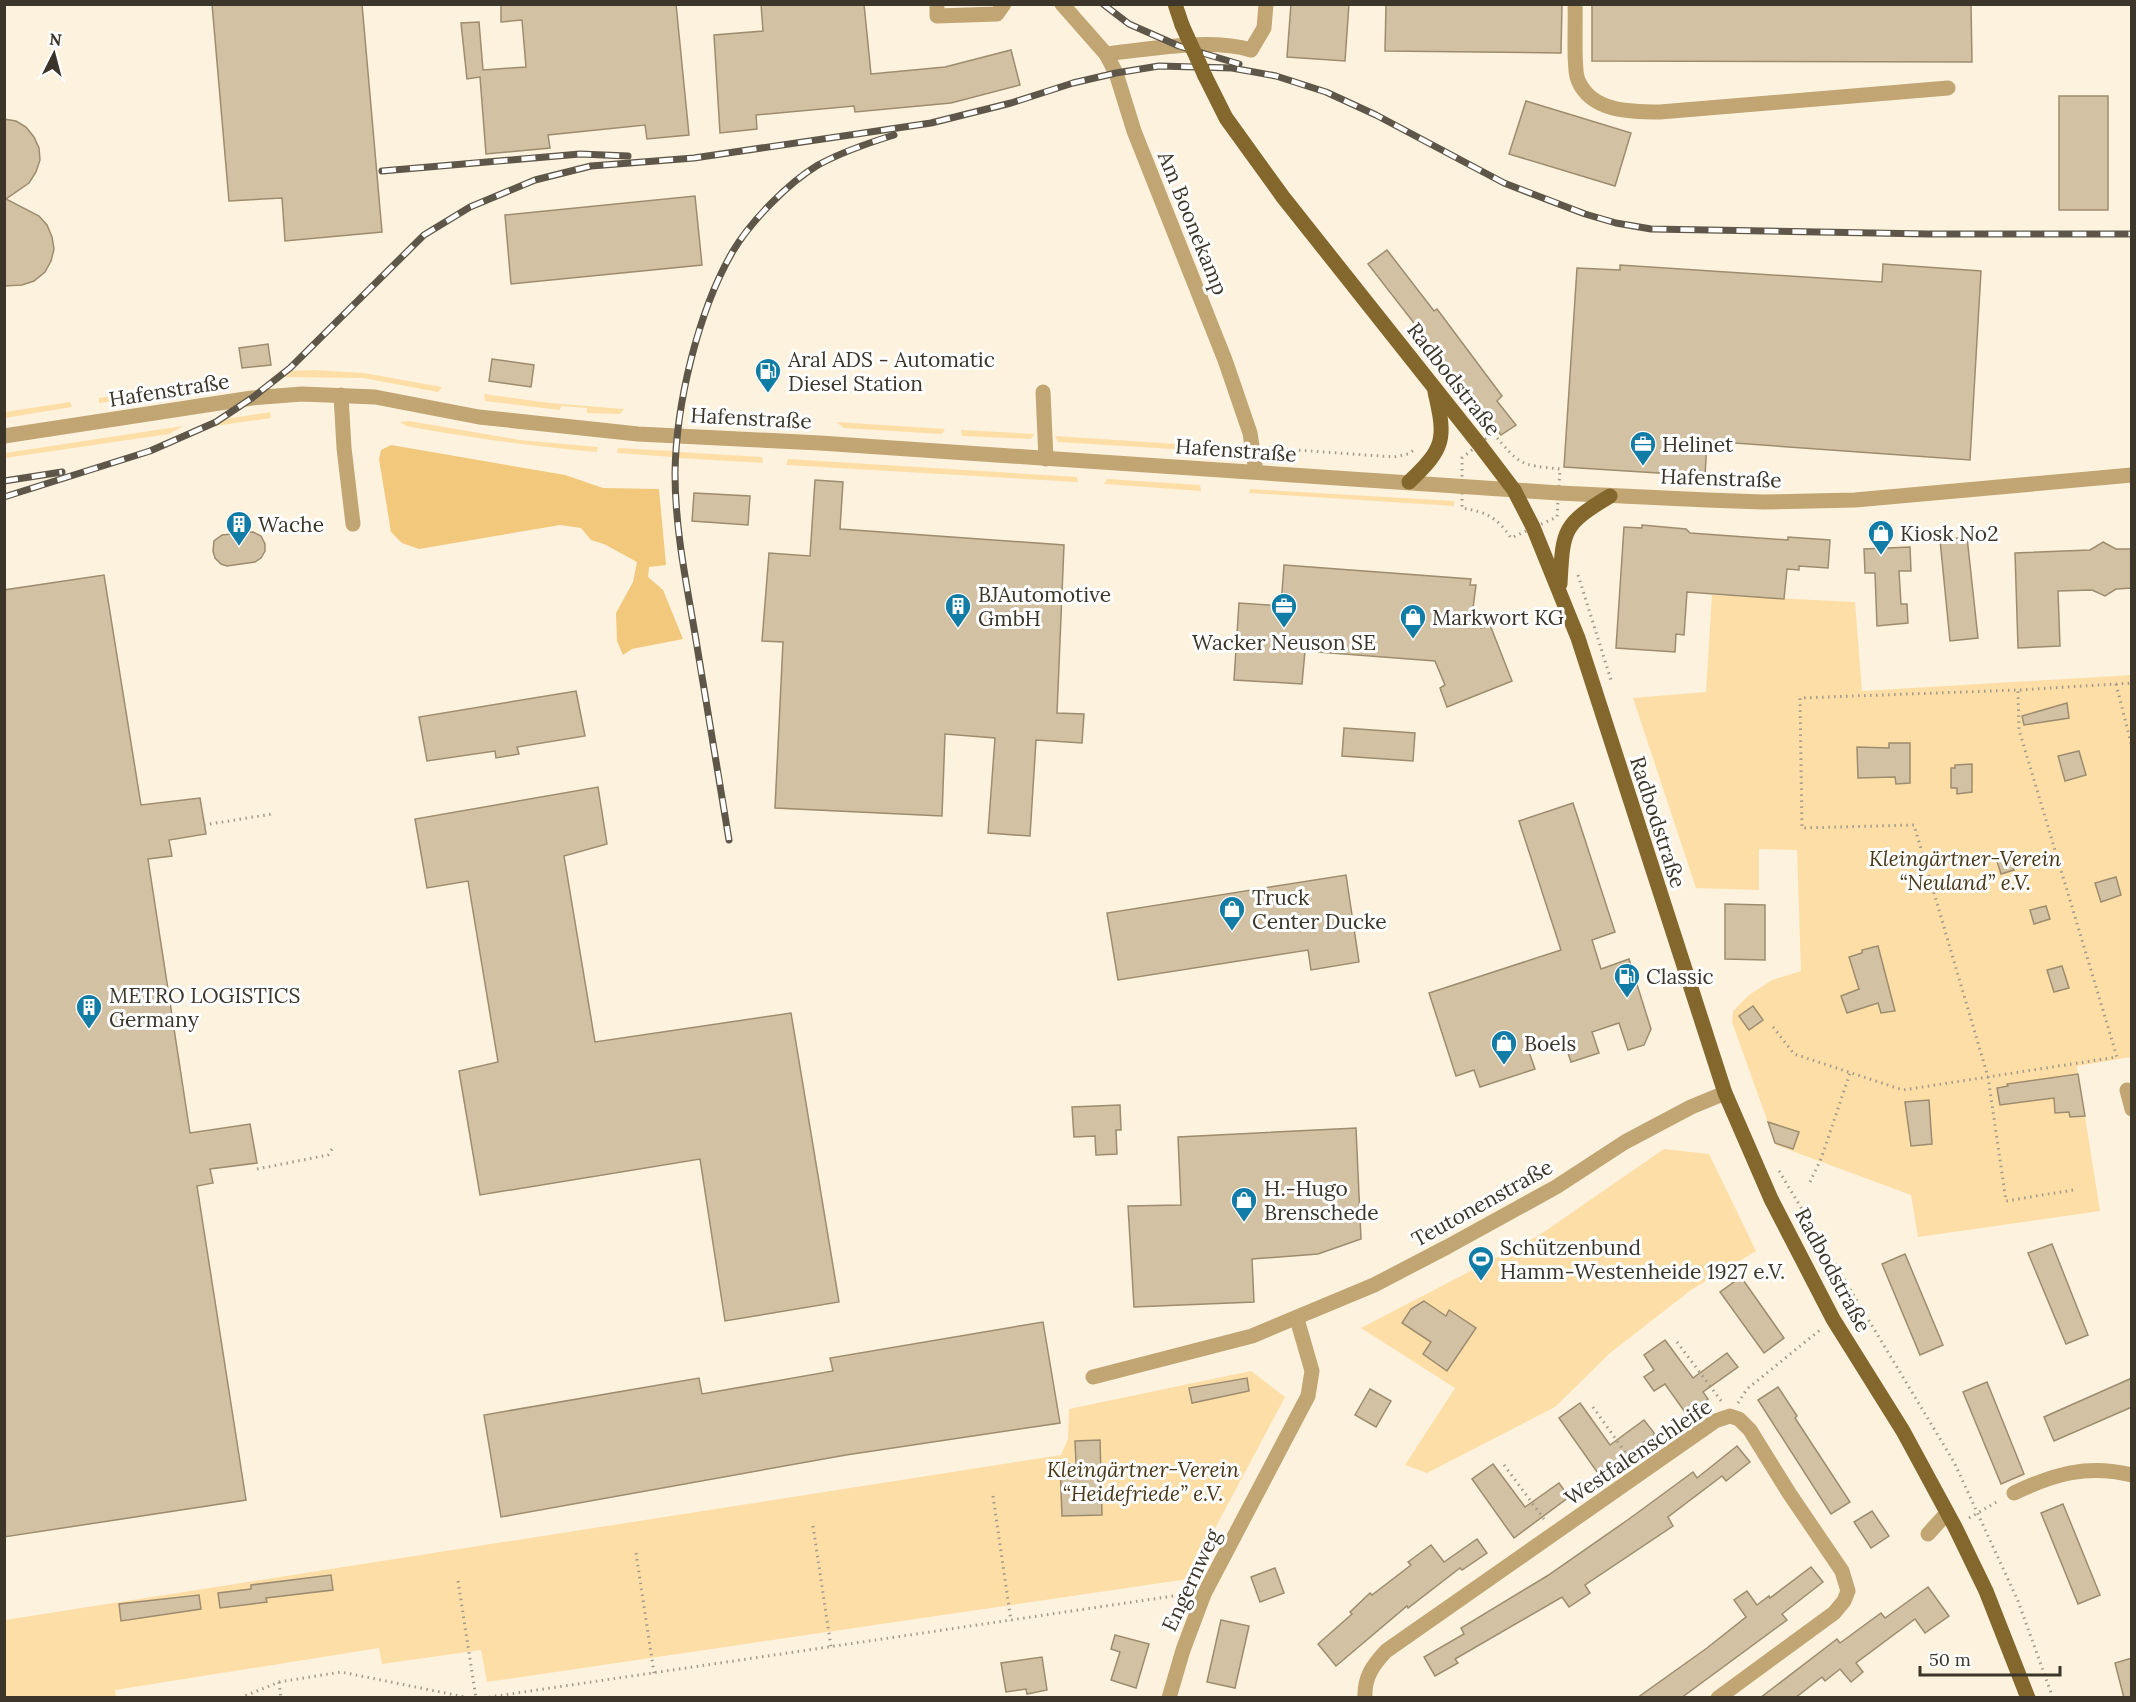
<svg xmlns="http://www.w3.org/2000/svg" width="2136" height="1702" font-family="Lora,serif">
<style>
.green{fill:#fddea7}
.water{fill:#f1c87c}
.building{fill:#d2c1a2;stroke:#9d8c6e;stroke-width:1.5}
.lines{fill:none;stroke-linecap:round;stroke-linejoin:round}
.path{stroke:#a29a8a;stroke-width:3;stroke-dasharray:1.5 4.5;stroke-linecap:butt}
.minor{stroke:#c1a573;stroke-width:15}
.major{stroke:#84672d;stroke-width:15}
.rail-casing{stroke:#5e5749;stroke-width:7}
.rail{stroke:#fff;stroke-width:4.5;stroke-dasharray:14;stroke-linecap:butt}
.major-bridge{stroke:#84672d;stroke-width:15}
.labels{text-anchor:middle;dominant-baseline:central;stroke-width:6;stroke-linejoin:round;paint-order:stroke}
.street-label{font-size:21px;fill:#3c3529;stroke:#fff}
.poi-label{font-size:21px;fill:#3c3529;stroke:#fff;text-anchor:start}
.park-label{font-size:21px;font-style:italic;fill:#493817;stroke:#fff}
</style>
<rect width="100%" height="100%" fill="#fcf2de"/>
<g class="green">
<path d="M313 370 364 373 442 387 438 392 363 378 284 377 291 371Z"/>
<path d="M200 383 193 389 99 403V398Z"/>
<path d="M484 394 550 403 624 409 620 414 587 413V408L561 406 560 410 485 401Z"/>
<path d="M70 402 72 407 5 418V412Z"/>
<path d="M270 412 271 418 214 426 225 419Z"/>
<path d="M738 416 799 420 795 425 741 422Z"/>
<path d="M409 421 520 440 598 447 597 452C531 446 471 438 406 426L400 422Z"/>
<path d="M836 422 945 429 942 434 844 428Z"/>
<path d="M183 426 169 434 5 458V453Z"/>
<path d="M961 430 1034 434 1031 439 962 436Z"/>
<path d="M1055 436 1208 446 1207 451 1058 442Z"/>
<path d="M618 448 673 451V457L617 453Z"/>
<path d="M679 452 762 457 763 463 679 458Z"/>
<path d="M788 459 1077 477 1078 482 786 465Z"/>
<path d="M1107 479 1200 485 1201 491 1104 484Z"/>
<path d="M1250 489 1454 501V506L1249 493Z"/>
<path d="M1712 595 1855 602 1862 691 2131 675V1057L2077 1066 2100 1211 1918 1237 1911 1195 1776 1145 1732 1022 1733 1011 1749 995 1772 980 1801 971 1797 850 1759 849V890L1696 888 1633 698 1706 692Z"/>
<path d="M1664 1149 1709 1154 1756 1251 1691 1290 1610 1353 1555 1407 1427 1473 1405 1465 1455 1388 1361 1328 1538 1236Z"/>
<path d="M1251 1371 1285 1397 1188 1579 487 1682 481 1650 382 1664 379 1648 115 1690 116 1697 5 1698V1620L1061 1455 1068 1439 1069 1409Z"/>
</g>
<path class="water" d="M391 445 565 475 603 488 659 489 666 565 649 567 648 577 663 590 683 639 632 649 623 655 617 641 616 613 633 582 637 562 604 544 591 540 581 528 560 525 419 549 402 543 391 532 379 459 381 450Z"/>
<g class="building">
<path d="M212 4H362L382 232 285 241 282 198 229 201Z"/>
<path d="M501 4H676L689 135 647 139 645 125 548 135 550 148 486 154 480 77 467 79 461 23 479 22 483 70 526 67 522 20 501 22Z"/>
<path d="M761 4H864L871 74 945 67 1011 50 1020 85 951 103 855 112 854 106 756 115 757 129 720 133 714 35 763 31Z"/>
<path d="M1291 4H1349L1345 61 1287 57Z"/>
<path d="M1386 4H1562L1561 53 1385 51Z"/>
<path d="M1592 4H1971L1972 62 1592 61Z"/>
<rect x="2059" y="96" width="49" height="114"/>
<path d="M1526 101 1631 133 1615 186 1509 154Z"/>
<path d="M4 119 16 121 26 127 34 137 39 148 40 160 36 172 29 183 6 199 39 216 47 225 52 237 54 249 51 261 45 272 34 281 22 285 4 286Z"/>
<path d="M695 196 702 265 511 284 505 215Z"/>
<path d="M1387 250 1434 311 1437 309 1502 396 1497 401 1516 425 1501 435 1368 264Z"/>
<path d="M1883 264 1981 271 1970 460 1707 441 1705 476 1564 467 1577 268 1620 270V265L1882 282Z"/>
<path d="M268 344 271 365 242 368 239 348Z"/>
<path d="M492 359 534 365 531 387 489 381Z"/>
<path d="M815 480 843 482 840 529 1064 545 1057 713 1084 714 1082 743 1036 740 1030 836 988 833 995 738 945 734 942 816 775 808 783 642 762 641 769 553 810 556Z"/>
<path d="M694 493 750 496 748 525 692 521Z"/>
<path d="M1642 525 1686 529 1690 533 1788 540V537L1830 540 1828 568 1799 566V570L1787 569 1784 599 1687 592 1684 635 1676 634 1675 652 1616 648 1624 527 1642 528Z"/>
<path d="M253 532 261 536 265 544V551L261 558 255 562 227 566 221 564 215 558 213 551 214 541 222 535Z"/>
<path d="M1967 537 1978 638 1950 641 1940 540Z"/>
<path d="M2103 542 2116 549H2132V588L2116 589 2105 596 2092 590 2058 591 2060 646 2018 648 2015 553 2090 550Z"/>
<path d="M1910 547 1911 571H1899L1901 604H1907L1908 623 1877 626 1875 573H1865L1864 549Z"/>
<path d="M1284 565 1471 579 1470 585H1476L1473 608 1481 628 1490 625 1512 681 1447 707 1440 688 1445 685 1435 661 1305 651 1302 684 1234 680 1239 603 1281 606Z"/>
<path d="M104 575 141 805 200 798 206 834 169 840 172 856 148 859 190 1133 250 1124 257 1163 210 1169 213 1183 197 1186 246 1500 4 1537V590Z"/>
<path d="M576 691 585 736 517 747 519 754 496 758 495 751 427 761 419 717Z"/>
<path d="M2067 703 2069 718 2024 725 2022 716Z"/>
<path d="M1344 728 1415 733 1413 761 1342 756Z"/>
<path d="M1889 743H1910V783L1896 784 1895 777 1858 778 1857 747 1889 748Z"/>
<path d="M2079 751 2086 775 2065 781 2058 756Z"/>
<path d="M1972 764V792L1957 794V788H1951V768H1955V765Z"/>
<path d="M598 787 607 844 564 856 595 1042 791 1013 839 1302 725 1321 700 1159 480 1195 459 1071 498 1062 468 881 427 888 415 819Z"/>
<path d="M1573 803 1615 932 1592 940 1601 969 1629 959 1651 1029 1644 1045 1628 1050 1619 1023 1592 1032 1599 1053 1571 1062 1564 1041 1529 1052 1535 1069 1480 1087 1474 1070 1456 1076 1429 993 1561 950 1519 821Z"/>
<path d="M2009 854 2014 870 2001 874 1996 858Z"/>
<path d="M1346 875 1359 962 1311 970 1308 950 1118 980 1107 913Z"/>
<path d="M2116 877 2121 895 2101 902 2095 883Z"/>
<path d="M1725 904 1765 905V960L1725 959Z"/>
<path d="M2046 906 2050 919 2034 924 2030 910Z"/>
<path d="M1878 946 1895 1011 1881 1013 1878 1003 1847 1013 1841 996 1859 989 1849 957 1862 953V950Z"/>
<path d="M2062 966 2069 988 2054 992 2047 970Z"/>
<path d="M1753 1006 1763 1020 1749 1030 1739 1016Z"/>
<path d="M2078 1074 2085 1116 2070 1117 2069 1112 2055 1113 2054 1098 2000 1105 1997 1088 2008 1086 2007 1084Z"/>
<path d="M1929 1100 1932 1144 1911 1146 1905 1102Z"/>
<path d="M1120 1105 1121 1130H1116L1117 1154 1096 1155 1095 1136 1074 1137 1072 1107Z"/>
<path d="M1768 1122 1799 1132 1793 1149 1775 1143Z"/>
<path d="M1356 1128 1361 1239 1318 1254 1252 1259 1254 1302 1134 1307 1128 1206 1181 1205 1178 1137Z"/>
<path d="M2052 1244 2088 1335 2066 1344 2028 1253Z"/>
<path d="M1905 1254 1943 1345 1920 1355 1882 1264Z"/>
<path d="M1741 1277 1784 1338 1764 1353 1720 1292Z"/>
<path d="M1424 1301 1446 1316 1449 1310 1476 1328 1447 1371 1423 1354 1431 1342 1402 1323 1411 1309Z"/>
<path d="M1043 1322 1060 1423 846 1455 501 1517 484 1415 699 1378 702 1394 833 1371 830 1358Z"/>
<path d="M1665 1340 1693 1378 1727 1353 1738 1367 1703 1392 1708 1399 1687 1415 1665 1384 1654 1391 1644 1377 1654 1370 1644 1355Z"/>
<path d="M1247 1378 1249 1391 1192 1403 1189 1388Z"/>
<path d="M2132 1378V1407L2054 1441 2044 1417Z"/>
<path d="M1987 1382 2024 1474 2001 1484 1963 1392Z"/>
<path d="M1778 1387 1797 1416 1795 1418 1850 1502 1831 1514 1758 1400Z"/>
<path d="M1370 1389 1391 1401 1376 1427 1355 1415Z"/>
<path d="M1580 1403 1610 1445 1644 1420 1655 1434 1620 1459 1624 1464 1602 1479 1559 1418Z"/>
<path d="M1100 1440 1102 1515 1062 1516 1060 1464H1076L1075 1441Z"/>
<path d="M1737 1446 1750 1462 1726 1481 1722 1476 1668 1517 1673 1526 1585 1585 1590 1593 1569 1607 1562 1597 1455 1659 1458 1663 1435 1676 1424 1657 1464 1634 1461 1628 1547 1576 1629 1519 1693 1472 1697 1478Z"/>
<path d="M1493 1464 1525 1507 1559 1483 1569 1497 1514 1538 1472 1479Z"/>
<path d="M2063 1504 2100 1595 2078 1604 2041 1513Z"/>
<path d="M1872 1511 1889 1536 1871 1548 1854 1522Z"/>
<path d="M1477 1539 1487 1553 1462 1570 1460 1568 1408 1608 1407 1606 1336 1666 1318 1644 1352 1614 1350 1612 1370 1593 1372 1595 1411 1565 1408 1562 1431 1545 1444 1562Z"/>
<path d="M1811 1567 1823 1582 1782 1614 1787 1620 1681 1698H1637L1707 1648 1746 1617 1734 1600 1747 1591 1757 1605 1769 1596 1770 1598Z"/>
<path d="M1275 1568 1284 1593 1260 1602 1251 1577Z"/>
<path d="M331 1575 333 1590 266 1598 267 1602 220 1608 218 1593 251 1589V1585Z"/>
<path d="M1928 1587 1949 1616 1925 1633 1915 1619 1856 1663 1863 1672 1851 1682 1840 1669 1825 1681 1822 1677 1795 1698H1760L1837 1639 1840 1643 1881 1613 1885 1618Z"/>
<path d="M199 1595 201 1609 121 1621 119 1604Z"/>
<path d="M1221 1620 1249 1626 1235 1688 1207 1682Z"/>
<path d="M1115 1635 1149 1644 1136 1688 1111 1680 1120 1652 1111 1649Z"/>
<path d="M1042 1657 1047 1690 1027 1694 1026 1689 1006 1692 1001 1663Z"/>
<path d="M2132 1658V1698H2124L2115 1663Z"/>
</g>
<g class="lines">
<g class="path">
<path d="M1493 433C1520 465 1519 465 1560 469L1557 517 1511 538C1497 517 1486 512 1462 508V458Z"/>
<path d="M1269 448 1394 457 1408 454 1414 450"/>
<path d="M1578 575 1611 680"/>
<path d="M2116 684 2132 747"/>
<path d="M204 825 272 814"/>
<path d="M1773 1027 1794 1054 1903 1090 2117 1057 2019 730 2018 690"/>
<path d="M257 1169 328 1155 334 1146"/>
<path d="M1779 1171 1954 1462 2018 1601 2053 1698"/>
<path d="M1810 1182 1821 1159 1850 1073"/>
<path d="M2073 1190 2006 1201 1988 1077 1914 825 1802 828 1800 698 2018 690 2132 683"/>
<path d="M1677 1342 1722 1402"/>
<path d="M1738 1403 1747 1389 1820 1330"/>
<path d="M1593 1407 1632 1462"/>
<path d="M1504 1465 1544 1519"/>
<path d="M993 1496 1011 1621"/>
<path d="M1969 1518 2000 1500"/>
<path d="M813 1526 831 1647"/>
<path d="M636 1553 654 1673"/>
<path d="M458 1581 476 1698"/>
<path d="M279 1682 281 1698"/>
<path d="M240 1698 279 1682 341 1672 470 1698"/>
<path d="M483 1698 1187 1594"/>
</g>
<g class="minor">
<path d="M937 4V16L997 14 1004 4"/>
<path d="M1062 4 1106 54 1116 73 1134 131 1225 360 1250 433 1256 472"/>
<path d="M1575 4C1576 20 1573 69 1578 80 1591 112 1631 112 1660 112L1948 88"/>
<path d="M1106 54C1149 49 1210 38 1251 50L1264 28 1266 4"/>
<path d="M1043 392 1046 459"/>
<path d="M341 395 344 448 353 524"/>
<path d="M4 436 252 398 302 394 375 397 479 417 638 434 820 443 1559 493 1707 500 1763 502 1855 500 2132 475"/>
<path d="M2127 1090 2132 1109"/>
<path d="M1093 1377 1252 1336 1374 1285 1447 1247 1556 1187 1625 1142 1691 1107 1725 1093"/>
<path d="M2014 1493C2054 1474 2087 1464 2132 1475"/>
<path d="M1928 1534 1947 1513"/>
<path d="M1169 1698 1183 1650 1204 1594 1308 1396 1312 1371 1297 1319"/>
<path d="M1365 1698C1364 1677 1373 1665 1386 1651L1715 1421 1730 1416 1739 1419 1750 1430 1789 1493 1842 1571 1848 1591 1844 1601 1834 1613 1718 1698"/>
</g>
<g class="major">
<path d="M1175 4 1182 25"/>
<path d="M1205 76 1226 118 1283 197 1479 444 1514 490 1533 527 1578 638 1725 1093 1771 1199 1833 1319 1903 1431 1955 1527 1986 1591 2028 1698"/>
<path d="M1409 482C1445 448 1446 439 1435 392"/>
<path d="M1560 584C1563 530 1562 525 1610 496"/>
</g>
<g class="rail-casing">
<g id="rail">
<path d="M1103 4 1129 24 1179 46 1239 64"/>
<path d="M382 171 580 154 628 156"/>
<path d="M4 481 62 472"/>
<path d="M4 497 150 451 216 422 252 398 290 368 424 235 470 207 535 180 591 166 694 158 931 123 1011 103 1073 83 1116 73 1159 66 1232 68 1276 76 1326 92 1376 115 1504 183 1585 214 1616 223 1651 229 1928 234H2132"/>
<path d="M729 840C718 771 706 703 695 634 686 581 675 528 675 473 676 404 698 311 733 251 751 221 788 183 818 165 842 152 868 143 894 135"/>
</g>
</g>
<use href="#rail" class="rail"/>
<path class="major-bridge" d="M1182 25 1205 76"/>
</g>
<defs>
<g id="fuel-pin" transform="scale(1.35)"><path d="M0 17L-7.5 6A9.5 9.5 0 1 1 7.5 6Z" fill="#117ca6" stroke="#fff"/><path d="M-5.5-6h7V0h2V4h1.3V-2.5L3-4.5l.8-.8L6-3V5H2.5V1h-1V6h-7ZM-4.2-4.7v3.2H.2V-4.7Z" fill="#fff"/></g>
<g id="office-pin" transform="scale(1.35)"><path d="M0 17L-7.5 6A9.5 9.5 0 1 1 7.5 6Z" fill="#117ca6" stroke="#fff"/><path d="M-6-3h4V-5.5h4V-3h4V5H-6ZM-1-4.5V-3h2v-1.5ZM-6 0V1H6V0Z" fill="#fff"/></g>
<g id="building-pin" transform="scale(1.35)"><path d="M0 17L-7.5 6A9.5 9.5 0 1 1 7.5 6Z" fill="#117ca6" stroke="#fff"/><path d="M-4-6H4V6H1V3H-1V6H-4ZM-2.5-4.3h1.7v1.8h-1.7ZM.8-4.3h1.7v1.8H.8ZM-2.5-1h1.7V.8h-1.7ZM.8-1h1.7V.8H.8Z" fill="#fff"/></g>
<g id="shop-pin" transform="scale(1.35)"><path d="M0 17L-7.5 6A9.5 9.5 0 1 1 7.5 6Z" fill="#117ca6" stroke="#fff"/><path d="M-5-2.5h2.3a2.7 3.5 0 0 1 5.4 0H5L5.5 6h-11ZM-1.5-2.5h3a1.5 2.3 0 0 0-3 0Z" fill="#fff"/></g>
<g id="stadium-pin" transform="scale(1.35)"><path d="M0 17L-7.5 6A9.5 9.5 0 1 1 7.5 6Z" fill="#117ca6" stroke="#fff"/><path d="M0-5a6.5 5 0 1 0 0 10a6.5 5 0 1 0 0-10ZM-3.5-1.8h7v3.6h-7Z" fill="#fff"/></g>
</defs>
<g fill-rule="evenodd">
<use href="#fuel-pin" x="768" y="371"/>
<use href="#office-pin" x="1643" y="444"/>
<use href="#building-pin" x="239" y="524"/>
<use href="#shop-pin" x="1881" y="533"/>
<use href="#building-pin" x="958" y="606"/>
<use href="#office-pin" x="1284" y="606"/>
<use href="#shop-pin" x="1413" y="617"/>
<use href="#shop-pin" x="1232" y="909"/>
<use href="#fuel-pin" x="1627" y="976"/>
<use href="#building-pin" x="89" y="1007"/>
<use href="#shop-pin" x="1504" y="1043"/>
<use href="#shop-pin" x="1244" y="1200"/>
<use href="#stadium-pin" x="1481" y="1259"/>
</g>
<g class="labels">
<g class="street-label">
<text transform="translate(1193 223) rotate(68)">Am Boonekamp</text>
<text transform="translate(1454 379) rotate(52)">Radbodstraße</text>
<text transform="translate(169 390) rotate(-9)">Hafenstraße</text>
<text transform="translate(751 418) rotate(3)">Hafenstraße</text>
<text transform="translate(1236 450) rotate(4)">Hafenstraße</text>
<text transform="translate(1721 478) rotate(2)">Hafenstraße</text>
<text transform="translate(1658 822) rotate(72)">Radbodstraße</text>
<text transform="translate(1482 1203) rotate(-29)">Teutonenstraße</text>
<text transform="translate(1833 1270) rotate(62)">Radbodstraße</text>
<text transform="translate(1638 1452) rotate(-34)">Westfalenschleife</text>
<text transform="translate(1191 1580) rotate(-65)">Engernweg</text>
</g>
<g class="poi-label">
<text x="788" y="359">Aral ADS - Automatic<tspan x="788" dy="24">Diesel Station</tspan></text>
<text x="1662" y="444">Helinet</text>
<text x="258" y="524">Wache</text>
<text x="1900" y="533">Kiosk No2</text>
<text x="978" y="594">BJAutomotive<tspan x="978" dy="24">GmbH</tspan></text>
<text x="1432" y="617">Markwort KG</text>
<text x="1284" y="642" text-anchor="middle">Wacker Neuson SE</text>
<text x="1252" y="897">Truck<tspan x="1252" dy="24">Center Ducke</tspan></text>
<text x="1646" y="976">Classic</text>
<text x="109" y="995">METRO LOGISTICS<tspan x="109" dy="24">Germany</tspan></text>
<text x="1524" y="1043">Boels</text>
<text x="1264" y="1188">H.-Hugo<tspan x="1264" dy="24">Brenschede</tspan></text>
<text x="1500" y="1247">Schützenbund<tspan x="1500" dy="24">Hamm-Westenheide 1927 e.V.</tspan></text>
</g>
<g class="park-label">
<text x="1965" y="858">Kleingärtner-Verein<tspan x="1965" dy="24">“Neuland” e.V.</tspan></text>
<text x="1143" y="1469">Kleingärtner-Verein<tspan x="1143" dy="24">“Heidefriede” e.V.</tspan></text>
</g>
</g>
<rect width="2136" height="1702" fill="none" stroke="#3c3529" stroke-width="12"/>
<g transform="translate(54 54) rotate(6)" stroke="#ffffff" stroke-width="4.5" paint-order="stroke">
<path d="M0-4.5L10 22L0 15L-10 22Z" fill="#3c3529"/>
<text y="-9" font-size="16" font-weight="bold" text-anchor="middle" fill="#3c3529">N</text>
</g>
<path d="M1920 1666v9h140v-9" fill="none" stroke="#3c3529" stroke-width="3"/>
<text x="1929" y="1666" font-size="18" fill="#3c3529" stroke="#ffffff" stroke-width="4.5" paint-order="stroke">50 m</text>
</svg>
